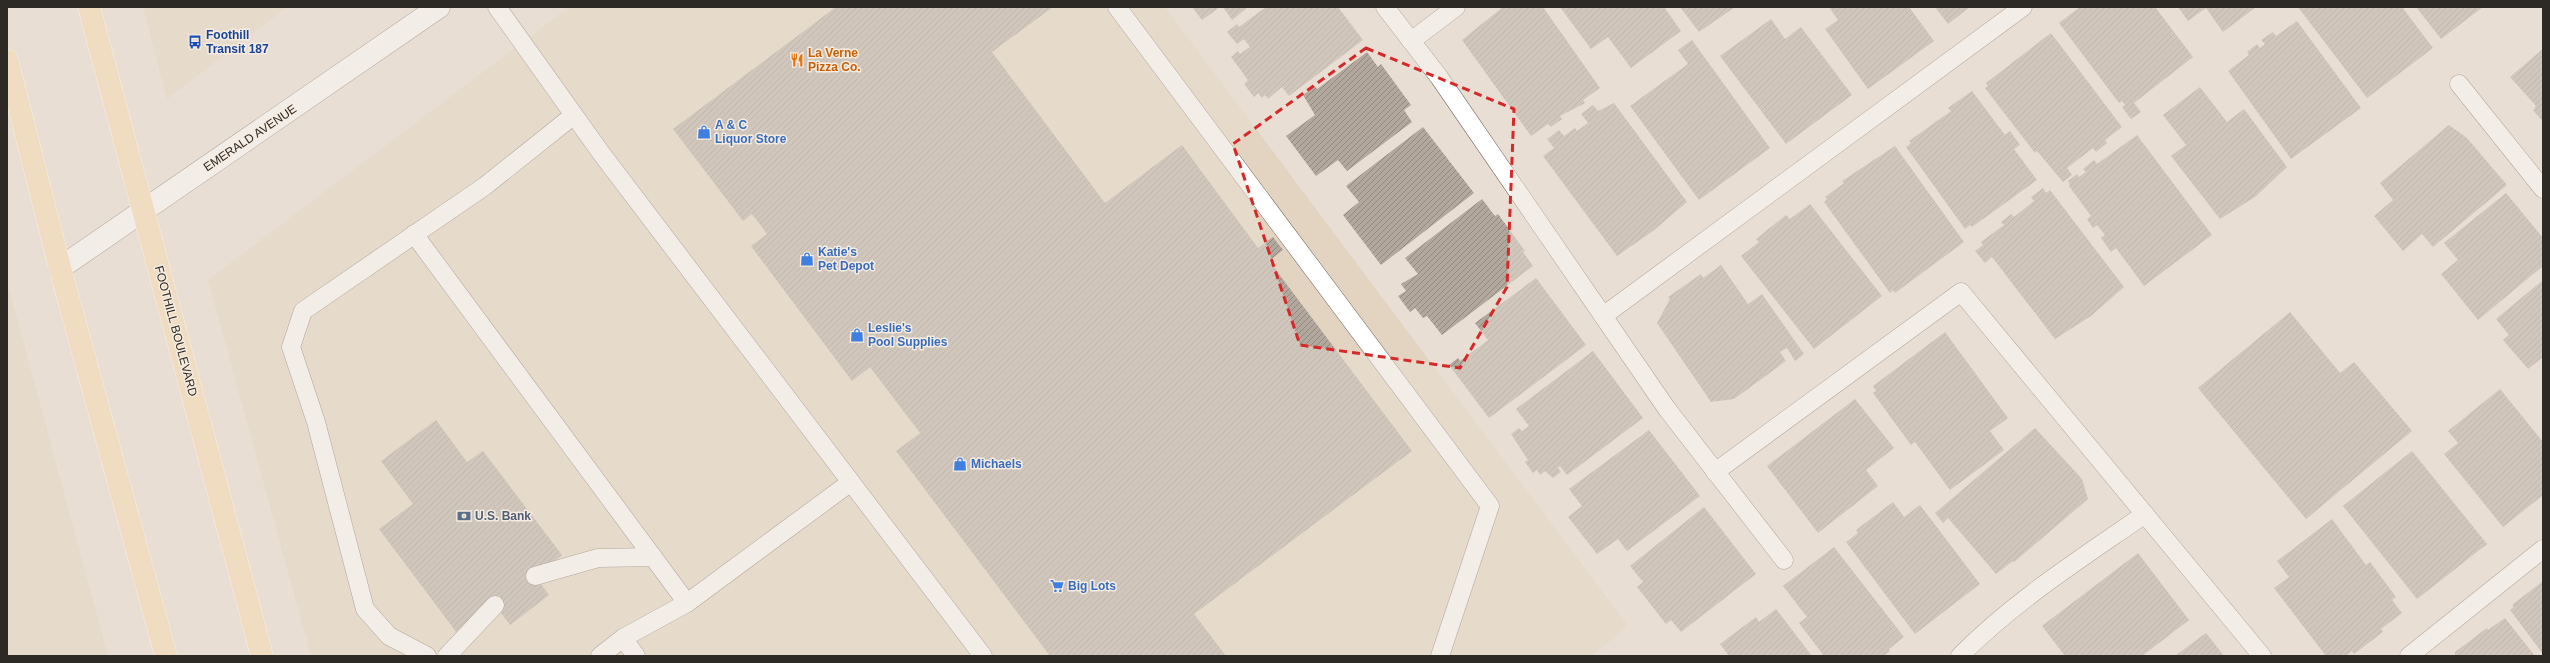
<svg xmlns="http://www.w3.org/2000/svg" width="2550" height="663" font-family="Helvetica,sans-serif">
<style>
.built{fill:#e3d4c2}
.building{fill:url(#building-hatch)}
.lines{fill:none;stroke-linecap:round;stroke-linejoin:round}
.service-casing{stroke:#6e655b;stroke-width:19}
.tertiary-casing{stroke:#6e655b;stroke-width:23}
.primary-casing{stroke:#fff;stroke-width:23}
.service{stroke:#fff;stroke-width:18}
.tertiary{stroke:#fff;stroke-width:22}
.primary{stroke:#f5daac;stroke-width:22}
.marked{fill:none;stroke:#d62828;stroke-width:3;stroke-dasharray:8 5;stroke-linejoin:round}
.labels{text-anchor:middle;dominant-baseline:central;stroke-width:3;stroke-linejoin:round;paint-order:stroke}
.transit-label{font-size:12px;font-weight:bold;fill:#164399;stroke:#f6ece0;text-anchor:start}
.food-label{font-size:12px;font-weight:bold;fill:#c56008;stroke:#f6ece0;text-anchor:start}
.shop-label{font-size:12px;font-weight:bold;fill:#366cbe;stroke:#f6ece0;text-anchor:start}
.street-label{font-size:12px;fill:#2d2925;stroke:#f6ece0}
.service-label{font-size:12px;font-weight:bold;fill:#4e5e75;stroke:#f6ece0;text-anchor:start}
</style>
<defs>
<pattern id="building-hatch" width="6" height="6" patternUnits="userSpaceOnUse"><rect width="6" height="6" fill="#b2a89d"/><path d="M-1 1l2-2M0 6l6-6M5 7l2-2" fill="none" stroke="#918980"/></pattern>
</defs>
<rect width="100%" height="100%" fill="#e9ded3"/>
<g class="built">
<path d="M143 7H287L167 99Z"/>
<path d="M569 7H1165L1628 626 1591 656H311L208 280Z"/>
<path d="M7 281 108 656H7Z"/>
</g>
<g class="building">
<path d="M836 7H1053L992 52 1105 203 1182 145 1258 248 1273 237 1283 250 1269 261 1412 451 1194 614 1226 656H1050L896 451 920 433 870 367 852 381 751 246 767 234 752 214 743 221 673 129Z"/>
<path d="M1192 7H1220L1202 20Z"/>
<path d="M1223 7H1248L1232 20Z"/>
<path d="M1266 7H1338L1363 40 1289 96 1282 87 1268 99 1265 95 1262 98 1258 93 1254 97 1244 84 1248 80 1231 57 1238 51 1240 54 1250 47 1244 39 1237 44 1227 32 1237 24 1239 27Z"/>
<path d="M1503 7H1543L1600 88 1583 100 1585 103 1560 116 1562 119 1551 127 1548 124 1531 136 1462 40Z"/>
<path d="M1560 7H1664L1681 31 1631 68 1608 37 1591 49Z"/>
<path d="M1680 7H1735L1699 32Z"/>
<path d="M1829 7H1909L1934 41 1868 89 1825 29 1838 20Z"/>
<path d="M1935 7H1970L1948 24Z"/>
<path d="M2080 7H2155L2193 57 2134 103 2141 112 2131 119 2122 107 2125 105 2122 101 2119 103 2059 23Z"/>
<path d="M2178 7H2256L2223 32 2206 8 2188 21Z"/>
<path d="M2298 7H2402L2433 48 2367 98Z"/>
<path d="M2416 7H2483L2441 39Z"/>
<path d="M1771 19 1785 39 1801 27 1852 95 1786 144 1720 56Z"/>
<path d="M2297 21 2361 108 2291 159 2228 71 2249 55 2247 52 2257 44 2260 48 2265 44 2261 40 2273 32 2276 36Z"/>
<path d="M2051 33 2122 127 2105 140 2107 143 2096 152 2093 148 2067 168 2072 175 2063 182 2037 151 2035 153 1985 88 1988 86 1986 83Z"/>
<path d="M1692 40 1770 148 1699 200 1630 106 1688 64 1678 50Z"/>
<path d="M2543 49V122L2533 110 2536 106 2510 77Z"/>
<path d="M1367 52 1378 67 1381 64 1411 105 1404 110 1412 122 1347 171 1338 160 1316 176 1286 136 1315 115 1303 95 1315 86 1317 89Z"/>
<path d="M2200 87 2227 122 2244 109 2287 167 2255 197 2220 219 2171 156 2186 145 2163 115Z"/>
<path d="M1972 91 2005 135 2010 131 2020 145 2014 149 2037 180 1972 227 1970 225 1965 229 1906 147 1911 143 1909 141 1951 111 1948 108Z"/>
<path d="M1614 103 1687 202 1653 231 1617 256 1543 156 1554 148 1547 139 1559 130 1564 136 1575 128 1577 131 1588 123 1581 114 1593 105 1598 111Z"/>
<path d="M2449 125 2467 138 2507 185 2433 247 2422 234 2403 251 2374 216 2393 200 2380 183Z"/>
<path d="M1423 127 1474 193 1381 265 1343 215 1359 202 1346 186Z"/>
<path d="M2137 135 2212 235 2144 286 2116 248 2111 252 2101 238 2105 235 2097 225 2093 228 2087 219 2091 216 2069 186 2070 185 2068 181 2077 174 2079 177 2086 172 2083 169 2094 160 2097 164Z"/>
<path d="M1895 146 1964 242 1895 293 1893 290 1890 293 1824 202 1827 199 1825 197 1844 183 1842 181Z"/>
<path d="M2043 188 2046 193 2050 190 2124 287 2091 316 2055 339 1992 257 1985 263 1975 251 1983 245 1981 242 2004 225 2001 222 2011 214 2014 217 2034 201 2031 197Z"/>
<path d="M2506 193 2543 238V266L2478 320 2441 274 2458 260 2444 243Z"/>
<path d="M1482 199 1495 216 1498 214 1525 251 1523 252 1533 266 1442 335 1427 316 1423 318 1415 308 1410 312 1398 296 1406 291 1401 284 1418 274 1405 258Z"/>
<path d="M1810 204 1882 296 1814 349 1741 256 1759 242 1756 239 1786 215 1790 219Z"/>
<path d="M1721 265 1748 304 1762 294 1804 354 1795 361 1787 348 1780 352 1786 361 1734 399 1711 402 1657 323 1670 299 1668 297 1701 274 1703 278Z"/>
<path d="M1536 278 1586 345 1489 418 1449 365 1458 358 1460 361 1488 340 1475 323Z"/>
<path d="M2543 280V357L2528 369 2503 340 2509 335 2496 319Z"/>
<path d="M2290 312 2340 373 2354 362 2412 431 2306 519 2198 388Z"/>
<path d="M1945 332 2008 418 1990 431 2004 450 1950 490 1915 442 1911 445 1873 393 1876 391 1873 386Z"/>
<path d="M1593 351 1643 418 1567 475 1560 466 1558 468 1561 472 1553 478 1545 471 1540 475 1537 470 1533 473 1525 462 1528 460 1511 434 1519 428 1522 431 1529 426 1516 409Z"/>
<path d="M2500 389 2543 442V495L2503 527 2444 454 2458 443 2448 431Z"/>
<path d="M1855 399 1894 448 1866 470 1878 486 1818 533 1767 466Z"/>
<path d="M436 420 467 462 483 451 562 555 535 576 549 595 510 625 495 605 457 633 379 529 413 504 381 461Z"/>
<path d="M2035 428 2082 479 2088 499 2014 562 2013 561 1996 574 1948 518 1943 523 1935 513Z"/>
<path d="M1649 430 1700 496 1627 551 1618 539 1597 554 1568 517 1582 506 1569 489Z"/>
<path d="M2412 451 2487 544 2417 599 2343 506Z"/>
<path d="M1893 502 1904 517 1920 505 1980 584 1915 634 1846 542 1858 533 1856 530Z"/>
<path d="M1704 507 1756 574 1681 632 1671 620 1666 624 1637 587 1643 582 1630 566Z"/>
<path d="M2332 519 2366 565 2370 562 2396 597 2392 600 2402 613 2381 629 2383 632 2354 654 2352 651 2346 656H2326L2274 588 2289 577 2277 561Z"/>
<path d="M1834 547 1904 637 1889 649 1890 651 1884 656H1824L1799 623 1807 617 1783 586Z"/>
<path d="M2138 553 2189 620 2142 656H2065L2042 626Z"/>
<path d="M2543 581V654L2510 610 2514 607 2512 605Z"/>
<path d="M1776 609 1812 656H1729L1720 644 1756 617 1759 622Z"/>
<path d="M2505 618 2535 656H2455V652L2487 628 2488 630Z"/>
<path d="M2206 633 2224 656H2175Z"/>
</g>
<g class="lines">
<g class="service-casing">
<g id="service">
<path d="M497 7 601 153 983 656"/>
<path d="M1117 7 1490 506 1440 656"/>
<path d="M1385 7 1439 77 1667 409 1784 560"/>
<path d="M1411 41 1456 7"/>
<path d="M2459 84 2543 189"/>
<path d="M414 234 687 603"/>
<path d="M1603 316 2023 7"/>
<path d="M1715 472 1961 292 2262 656"/>
<path d="M535 576 598 558 653 557"/>
<path d="M623 638 636 656"/>
<path d="M427 656 389 636 365 609 316 422 291 347 303 311 485 186 574 115"/>
<path d="M447 656 495 605"/>
<path d="M600 656 623 638 687 603 851 482"/>
<path d="M1960 656C2014 601 2082 558 2145 514"/>
<path d="M2409 656 2543 549"/>
</g>
</g>
<g class="tertiary-casing">
<path id="tertiary" d="M60 268 439 7"/>
</g>
<g class="primary-casing">
<g id="primary">
<path d="M89 7 262 656"/>
<path d="M7 60 60 268 166 656"/>
</g>
</g>
<use href="#service" class="service"/>
<use href="#tertiary" class="tertiary"/>
<use href="#primary" class="primary"/>
</g>
<path d="M0 0H2550V663H0ZM1366 48 1514 109 1507 287 1460 368 1300 345 1233 144Z" fill="#e9ded3" fill-opacity=".55" fill-rule="evenodd"/>
<path class="marked" d="M1366 48 1514 109 1507 287 1460 368 1300 345 1233 144Z"/>
<defs>
<g id="bus-bare" transform="scale(1.08)"><path d="M-5-6H5V4H4V6H2V4H-2V6H-4V4H-5ZM-3.5-4V0h7V-4ZM-3.5 1.2v1.5H-2V1.2ZM2 1.2v1.5H3.5V1.2Z" fill="#1a4fb4" stroke="#f6ece0" stroke-width="2.5" paint-order="stroke"/></g>
<g id="restaurant-bare" transform="scale(1.08)"><path d="M-5-6h1v4h1v-4h1v4h1v-4h1v5L-1.5 .5V6h-2V.5L-5-1ZM5-6V6H3V1.5H1.5Q1.5-4 5-6Z" fill="#e8710a" stroke="#f6ece0" stroke-width="2.5" paint-order="stroke"/></g>
<g id="shop-bare" transform="scale(1.08)"><path d="M-5-2.5h2.3a2.7 3.5 0 0 1 5.4 0H5L5.5 6h-11ZM-1.5-2.5h3a1.5 2.3 0 0 0-3 0Z" fill="#3f7fe0" stroke="#f6ece0" stroke-width="2.5" paint-order="stroke"/></g>
<g id="bank-bare" transform="scale(1.08)"><path d="M-6-4H6V4H-6ZM0-2.3a2.3 2.3 0 1 0 0 4.6a2.3 2.3 0 1 0 0-4.6Z" fill="#5c6f8a" stroke="#f6ece0" stroke-width="2.5" paint-order="stroke"/></g>
<g id="supermarket-bare" transform="scale(1.08)"><path d="M-6-5.5h2.5l.6 2H6L4.5 2H-2.5L-4.4-4H-6ZM-1.5 3.2a1.3 1.3 0 1 0 .1 0ZM3 3.2a1.3 1.3 0 1 0 .1 0Z" fill="#3f7fe0" stroke="#f6ece0" stroke-width="2.5" paint-order="stroke"/></g>
</defs>
<g fill-rule="evenodd">
<use href="#bus-bare" x="195" y="42"/>
<use href="#restaurant-bare" x="797" y="60"/>
<use href="#shop-bare" x="704" y="132"/>
<use href="#shop-bare" x="807" y="259"/>
<use href="#shop-bare" x="857" y="335"/>
<use href="#shop-bare" x="960" y="464"/>
<use href="#bank-bare" x="464" y="516"/>
<use href="#supermarket-bare" x="1057" y="586"/>
</g>
<g class="labels">
<g class="transit-label">
<text x="206" y="35">Foothill<tspan x="206" dy="14">Transit 187</tspan></text>
</g>
<g class="food-label">
<text x="808" y="53">La Verne<tspan x="808" dy="14">Pizza Co.</tspan></text>
</g>
<g class="shop-label">
<text x="715" y="125">A &amp; C<tspan x="715" dy="14">Liquor Store</tspan></text>
<text x="818" y="252">Katie's<tspan x="818" dy="14">Pet Depot</tspan></text>
<text x="868" y="328">Leslie's<tspan x="868" dy="14">Pool Supplies</tspan></text>
<text x="971" y="464">Michaels</text>
<text x="1068" y="586">Big Lots</text>
</g>
<g class="street-label">
<text transform="translate(250 138) rotate(-34)">EMERALD AVENUE</text>
<text transform="translate(176 331) rotate(75)">FOOTHILL BOULEVARD</text>
</g>
<g class="service-label">
<text x="475" y="516">U.S. Bank</text>
</g>
</g>
<rect width="2550" height="663" fill="none" stroke="#2d2925" stroke-width="16"/>
</svg>
